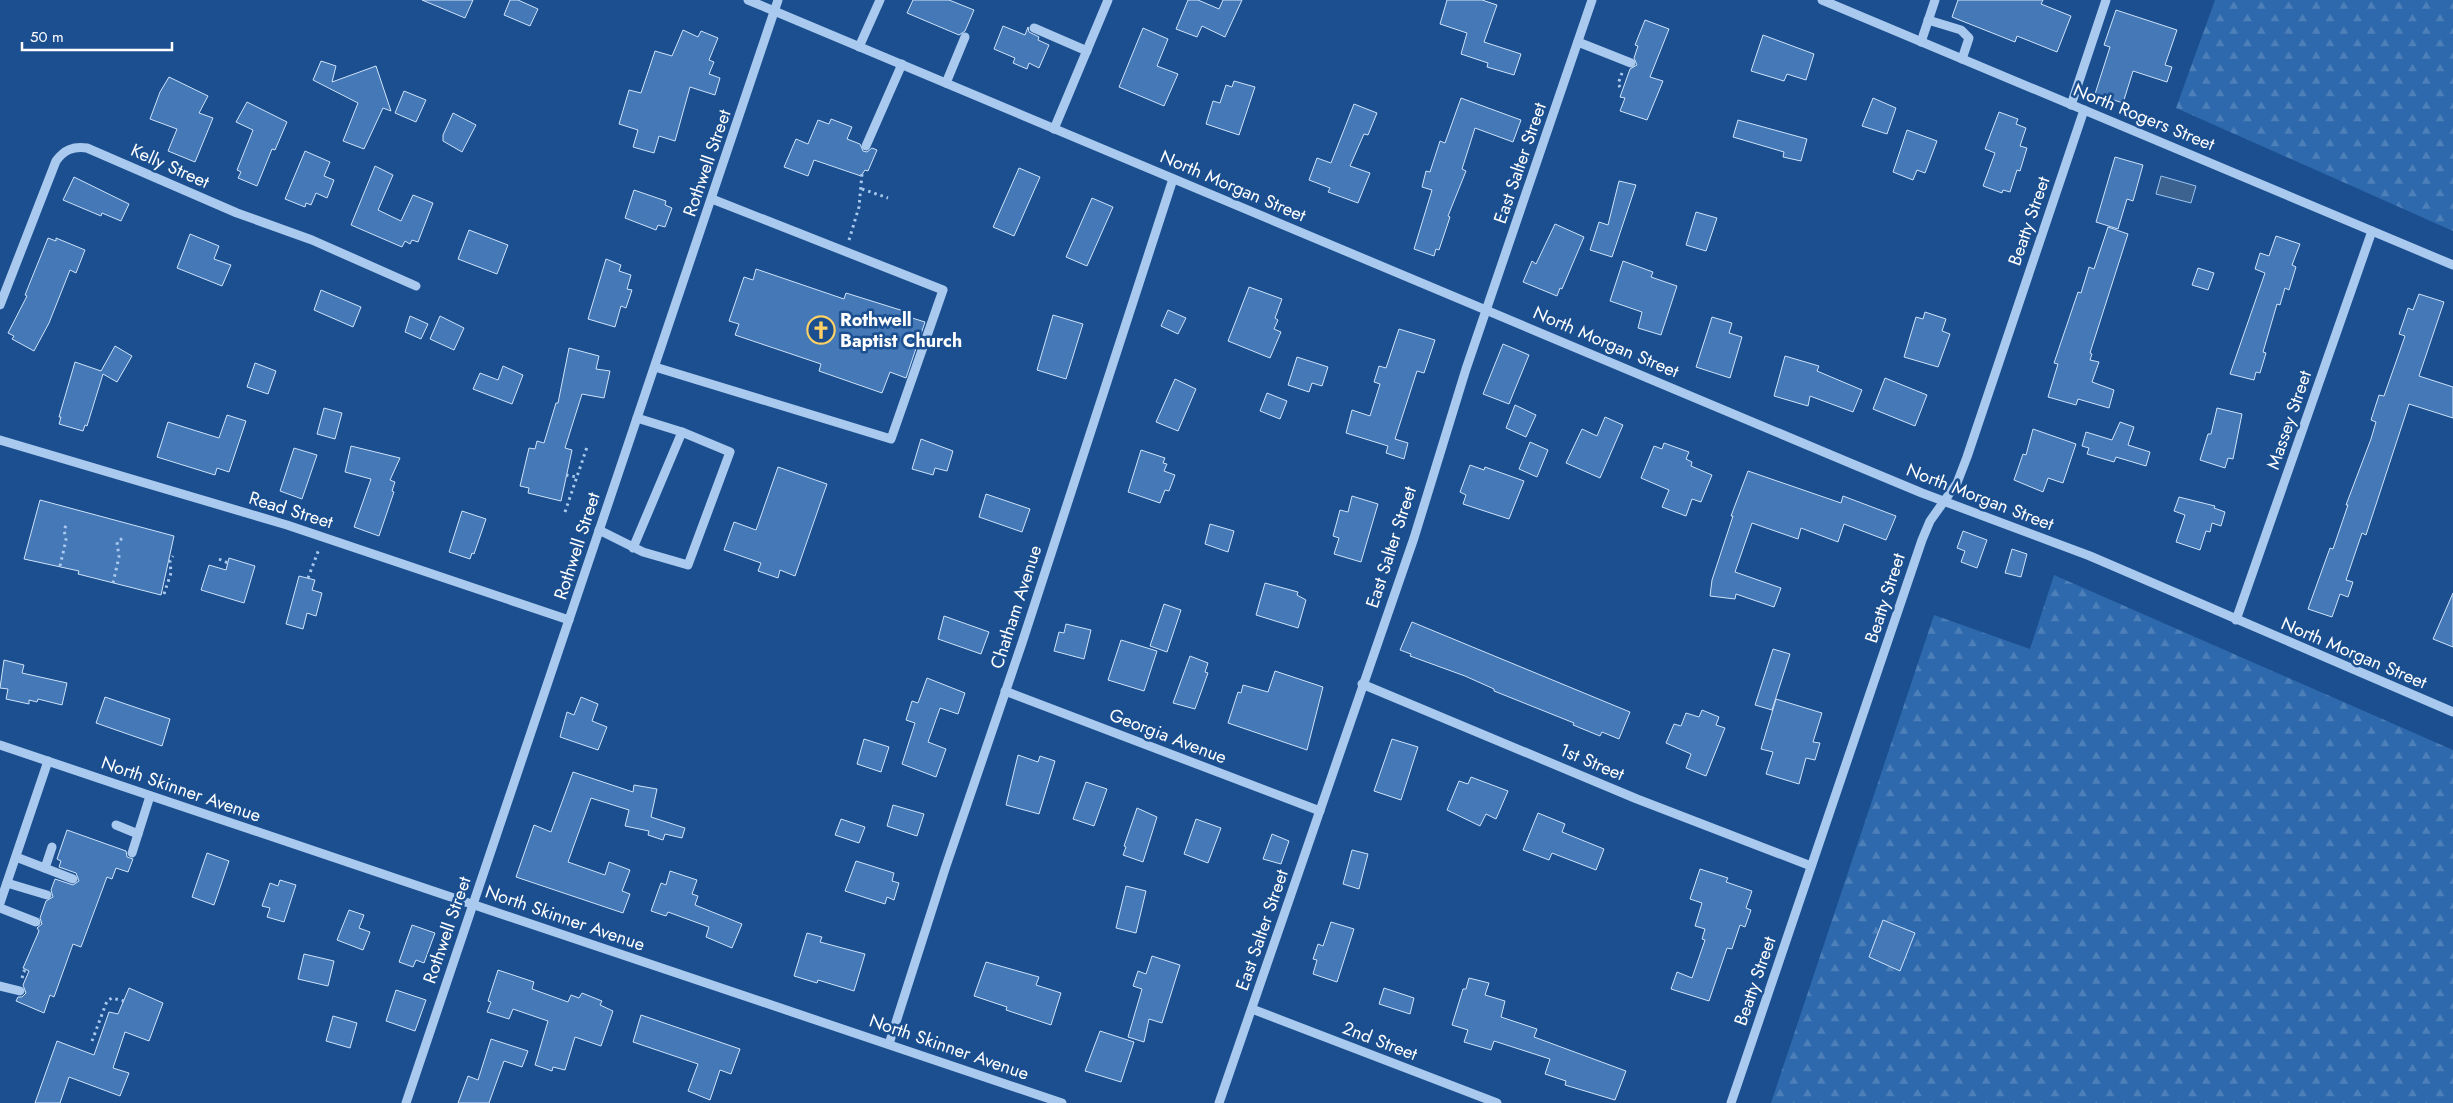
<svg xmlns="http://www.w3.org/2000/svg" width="2453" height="1103" font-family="Jost,sans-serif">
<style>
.forest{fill:url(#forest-firs)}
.water{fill:#3c6290;stroke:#9cc4f0}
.building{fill:#4478b7;stroke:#cfe3fa}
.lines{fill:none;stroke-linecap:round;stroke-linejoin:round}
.path{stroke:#a9c9ee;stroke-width:3;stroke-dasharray:2.5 4;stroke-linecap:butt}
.minor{stroke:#a9c9ee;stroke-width:9}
.labels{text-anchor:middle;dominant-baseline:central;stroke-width:5;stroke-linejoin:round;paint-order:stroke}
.street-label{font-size:18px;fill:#fff;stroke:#1b4f8f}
.poi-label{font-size:18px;font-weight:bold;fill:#fff;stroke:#1b4f8f;text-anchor:start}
</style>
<defs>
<pattern id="forest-firs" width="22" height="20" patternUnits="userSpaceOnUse" patternTransform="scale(1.25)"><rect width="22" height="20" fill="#2e69ad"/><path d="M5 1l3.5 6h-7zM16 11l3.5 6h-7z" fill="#4d80b9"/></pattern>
</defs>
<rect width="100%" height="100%" fill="#1b4f8f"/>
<g class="forest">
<path d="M2215 0H2453V231L2176 108Z"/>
<path d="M2054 575 2453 750V1103H1771L1934 615 2030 649Z"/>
</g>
<path class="water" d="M2161 176 2196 186 2191 203 2156 194Z"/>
<g class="building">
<path d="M422 0H473L465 18Z"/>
<path d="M510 0H518L538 9 530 26 504 15Z"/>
<path d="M913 0H949L974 10 965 31 959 35 907 13Z"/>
<path d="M1188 0H1198L1219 9 1223 0H1242L1225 37 1202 26 1197 37 1176 29Z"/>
<path d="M1447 0H1482L1497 5 1484 42 1521 54 1514 75 1487 67 1488 63 1461 54 1467 33 1440 24Z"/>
<path d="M1958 0H2043L2041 4 2071 16 2057 52 2017 36 2015 42 1952 17Z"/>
<path d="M2116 10 2177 30 2165 65 2172 67 2167 82 2133 71 2123 103 2095 94 2110 47 2104 45Z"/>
<path d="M1645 20 1669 29 1650 77 1663 81 1647 120 1620 111 1625 98 1620 97 1630 69 1637 65 1634 58 1638 46 1635 45Z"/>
<path d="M1003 26 1025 35 1028 27 1029 32 1039 37 1038 40 1049 45 1039 68 1029 63 1027 69 1013 63 1015 58 994 49Z"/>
<path d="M1143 28 1168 39 1157 66 1178 74 1164 106 1119 87Z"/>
<path d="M683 30 698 37 701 31 718 38 709 60 714 62 709 74 720 78 715 95 690 87 675 141 659 136 654 153 633 147 638 130 619 124 629 90 641 93 655 51 672 56Z"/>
<path d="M1763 35 1814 54 1806 80 1787 74 1784 81 1751 71Z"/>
<path d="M321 61 336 66 332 82 376 66 391 111 383 108 364 149 343 141 358 103 313 80Z"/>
<path d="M169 77 208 96 199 113 213 118 195 162 168 151 177 129 150 119 160 92Z"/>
<path d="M1234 81 1255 87 1239 135 1206 124 1213 101 1220 103 1226 85 1232 87Z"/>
<path d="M404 91 426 100 416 122 395 113Z"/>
<path d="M1461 98 1521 120 1513 142 1475 128 1462 169 1466 171 1448 216 1450 217 1439 250 1436 249 1434 256 1414 249 1432 190 1422 187 1426 171 1430 172 1440 141 1445 143Z"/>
<path d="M1873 98 1896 108 1887 134 1862 126Z"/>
<path d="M247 102 287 122 275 150 272 149 257 186 238 178 241 172 237 170 253 130 236 122Z"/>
<path d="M1354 104 1377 113 1368 135 1364 134 1350 166 1370 173 1358 203 1328 192 1330 188 1309 180 1317 158 1331 163Z"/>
<path d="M1999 112 2018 119 2016 124 2026 128 2020 146 2027 148 2020 171 2017 170 2010 192 2003 190 2002 193 1983 186 1995 153 1985 149Z"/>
<path d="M453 113 476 125 462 152 443 141V135Z"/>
<path d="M831 119 852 127 847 139 860 144 863 151 867 152 872 148 877 150 868 171 865 170 861 176 814 160 808 176 784 167 796 139 808 144 818 120 829 124Z"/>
<path d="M1738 120 1807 139 1801 161 1783 157 1784 152 1733 137Z"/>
<path d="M1907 130 1937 141 1925 173 1917 170 1913 180 1893 172Z"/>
<path d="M305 151 330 162 324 176 334 180 327 198 316 193 311 205 306 203 305 207 285 199Z"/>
<path d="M2115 157 2143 165 2133 201 2127 199 2118 229 2096 222Z"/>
<path d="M375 166 393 175 378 210 401 221 413 195 433 203 418 242 412 240 410 244 405 241 402 247 351 225Z"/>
<path d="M1019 168 1040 177 1014 236 993 227Z"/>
<path d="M74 177 129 204 121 221 102 213 101 216 63 200Z"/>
<path d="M1619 181 1636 185 1612 257 1590 250 1599 222 1608 225Z"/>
<path d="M634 190 666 201 665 205 672 208 665 227 658 225 656 230 625 218Z"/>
<path d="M1092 198 1113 207 1087 266 1066 257Z"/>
<path d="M1696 212 1717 218 1706 251 1686 245Z"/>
<path d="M1555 224 1584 237 1562 289 1560 288 1557 296 1523 282 1532 261 1536 264Z"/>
<path d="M2108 227 2128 234 2090 353 2092 354 2090 360 2099 362 2092 382 2114 390 2109 408 2078 399 2076 405 2048 397 2058 364 2054 363 2078 292 2081 293 2089 267 2094 269Z"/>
<path d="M469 230 508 245 497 274 458 259Z"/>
<path d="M190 234 219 246 214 259 231 265 222 286 177 268Z"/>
<path d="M2276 236 2300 244 2292 265 2296 267 2289 290 2285 288 2280 305 2277 304 2263 352 2266 353 2260 373 2256 372 2254 380 2230 374 2265 273 2255 269 2260 253 2269 256Z"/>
<path d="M48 238 56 241V238L85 250 76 273 70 270 49 323 34 351 12 339 14 336 8 333 27 296 25 295Z"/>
<path d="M606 259 621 265 619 271 631 275 627 289 632 290 626 308 621 306 615 327 588 319Z"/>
<path d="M1623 261 1653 272 1651 277 1677 286 1661 335 1638 328 1642 312 1610 301Z"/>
<path d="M2198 268 2214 273 2208 290 2192 285Z"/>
<path d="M756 269 844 299 846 293 910 313 909 317 925 322 906 378 890 372 882 393 819 371 821 364 735 335 739 324 729 321 744 277 753 280Z"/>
<path d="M1249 287 1282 299 1275 318 1278 320 1274 329 1281 332 1270 358 1228 341Z"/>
<path d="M321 290 361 307 353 327 314 310Z"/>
<path d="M2419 294 2444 302 2419 376 2453 387V418L2409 404 2366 535 2362 533 2346 580 2353 582 2348 597 2340 594 2332 617 2308 609 2330 548 2333 549 2348 505H2346L2371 439 2376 422 2371 420 2379 395 2384 396 2405 336 2399 334 2408 308 2413 310Z"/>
<path d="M1168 310 1186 318 1178 334 1161 326Z"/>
<path d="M1925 312 1946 319 1942 331 1950 334 1938 367 1904 357 1916 317 1923 319Z"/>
<path d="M1053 315 1083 324 1066 379 1037 370Z"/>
<path d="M410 316 428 324 421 339 405 332Z"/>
<path d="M440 316 464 328 454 350 430 339Z"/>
<path d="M1712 317 1732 323 1729 333 1742 337 1730 378 1696 367Z"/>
<path d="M1399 329 1435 340 1424 373 1417 371 1395 439 1408 443 1404 459 1386 453 1388 446 1346 433 1352 410 1370 416 1380 384 1374 382 1379 366 1386 368Z"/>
<path d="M1503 344 1529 355 1509 404 1483 394Z"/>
<path d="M115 346 132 356 117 382 103 374 87 426 85 425 83 431 59 424 61 417H59L75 362 101 371Z"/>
<path d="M569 348 599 356 596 369 610 371 604 398 582 394 565 448 572 450 561 501 528 493 529 488 520 486 529 448 535 449 537 441 544 443 556 403H558Z"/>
<path d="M1785 356 1819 366 1817 371 1862 390 1853 412 1810 396 1808 406 1774 396Z"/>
<path d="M1297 357 1328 367 1322 386 1312 383 1309 392 1288 385Z"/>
<path d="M255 363 276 371 268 394 247 387Z"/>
<path d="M503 366 523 375 512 404 473 389 480 373 498 380Z"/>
<path d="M1885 378 1927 395 1915 426 1873 409Z"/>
<path d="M1175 379 1196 389 1178 431 1156 422Z"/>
<path d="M1267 393 1287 401 1280 419 1260 411Z"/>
<path d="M1515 405 1536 415 1526 437 1506 428Z"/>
<path d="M324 408 342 413 335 439 317 434Z"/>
<path d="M2217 408 2242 414 2233 459 2228 458 2225 468 2200 460 2208 434H2211Z"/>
<path d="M227 415 246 421 229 472 217 468 215 475 157 457 168 422 219 438Z"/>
<path d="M1605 417 1623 425 1600 478 1566 463 1582 429 1597 436Z"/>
<path d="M2120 422 2134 427 2128 445 2150 452 2146 466 2116 457 2114 462 2087 454 2089 448 2082 446 2086 432 2112 440Z"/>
<path d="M2033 429 2076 444 2063 483 2048 478 2043 492 2014 480 2023 454 2026 455Z"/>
<path d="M921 439 953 451 947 471 935 468 933 475 912 469Z"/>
<path d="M1530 442 1548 450 1537 477 1519 469Z"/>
<path d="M1664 443 1689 452 1686 459 1692 462 1691 466 1712 475 1701 502 1692 499 1686 516 1662 507 1669 490 1641 478 1654 446 1662 449Z"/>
<path d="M351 446 400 458 390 480 395 482 392 491 394 492 379 536 354 527 371 479 345 472Z"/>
<path d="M294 448 317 455 302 499 280 491Z"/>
<path d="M1141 450 1165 458 1163 463 1167 464 1164 471 1175 475 1169 491 1165 490 1160 503 1128 492Z"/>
<path d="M1470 465 1484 470 1485 467 1524 481 1509 519 1463 504 1466 495 1460 492Z"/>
<path d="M778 467 827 484 795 576 780 570 778 578 758 571 761 563 724 550 734 522 756 530Z"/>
<path d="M1748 471 1841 503 1843 496 1896 516 1886 540 1844 524 1838 542 1801 528 1798 539 1752 523 1735 572 1781 588 1774 607 1736 594 1735 599 1710 596 1712 580 1733 516H1731Z"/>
<path d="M986 494 1030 509 1022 532 979 517Z"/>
<path d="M1352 496 1378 504 1361 562 1334 554 1339 538 1333 536 1340 510 1348 512Z"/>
<path d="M2179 497 2215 506 2214 508 2225 512 2221 526 2212 523 2210 532 2206 531 2200 550 2176 542 2185 515 2174 511Z"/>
<path d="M40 500 174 536 161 595 78 574 79 571 24 559Z"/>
<path d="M462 511 486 519 474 554 472 553 470 559 449 552Z"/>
<path d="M1210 524 1234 531 1228 552 1205 544Z"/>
<path d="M1963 531 1987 540 1977 568 1961 562 1965 551 1957 548Z"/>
<path d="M2012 549 2027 554 2021 577 2005 573Z"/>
<path d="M229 558 255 566 244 603 201 590 209 565 226 570Z"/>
<path d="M299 576 315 580 312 590 322 593 316 616 307 613 303 629 286 624Z"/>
<path d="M1265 583 1298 592 1297 595 1306 600 1298 628 1256 615Z"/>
<path d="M2453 593V647L2433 639Z"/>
<path d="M1164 604 1181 610 1167 652 1150 646Z"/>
<path d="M944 616 989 632 981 654 938 639Z"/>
<path d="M1412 622 1630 712 1619 739 1602 732 1600 736 1573 725 1574 723 1494 691V689L1465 676 1410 656 1411 654 1400 650Z"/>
<path d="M1066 624 1091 630 1084 659 1054 651 1059 632 1064 633Z"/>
<path d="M1121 640 1157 651 1144 691 1108 680Z"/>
<path d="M1773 649 1790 654 1772 710 1755 705Z"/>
<path d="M1190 656 1208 663 1205 672 1208 673 1195 709 1173 703Z"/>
<path d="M4 660 24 665 22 673 67 683 62 705 38 699 37 702 29 700V704L6 699 8 689 0 688Z"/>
<path d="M1275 671 1323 687 1307 750 1228 723 1238 692 1241 693 1243 685 1268 692Z"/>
<path d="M927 678 965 693 958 714 940 708 928 742 946 749 936 777 902 764 915 723 906 720 912 701 918 703Z"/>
<path d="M105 697 170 719 162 746 96 723Z"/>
<path d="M581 697 598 704 592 721 607 727 598 750 560 737 567 712 574 715Z"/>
<path d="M1776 699 1822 713 1813 742 1820 743 1815 760 1806 758 1799 784 1766 774 1773 752 1761 749Z"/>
<path d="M1702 710 1719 717 1716 725 1725 728 1706 776 1686 768 1691 754 1666 743 1674 724 1681 726 1686 713 1699 717Z"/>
<path d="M864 739 889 747 881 772 857 764Z"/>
<path d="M1392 739 1418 747 1401 800 1374 791Z"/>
<path d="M1018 755 1038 762 1040 756 1055 761 1039 814 1006 805Z"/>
<path d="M573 772 633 792 634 785 657 789 651 817 685 828 682 838 665 834 663 840 648 835 649 831 625 826 629 810 591 798 568 862 605 875 609 862 630 870 622 891 630 894 623 913 516 877 534 825 551 832Z"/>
<path d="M1471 777 1508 791 1496 819 1486 814 1480 826 1447 810 1459 781 1468 784Z"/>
<path d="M1086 782 1107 789 1094 826 1073 819Z"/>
<path d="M893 805 924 814 917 836 887 826Z"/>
<path d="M1137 808 1157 817 1143 862 1123 855 1126 847 1124 846Z"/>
<path d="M1538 813 1565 824 1562 832 1604 849 1596 870 1552 853 1549 860 1523 850Z"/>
<path d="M841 819 865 827 859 843 835 835Z"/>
<path d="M1196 819 1221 828 1208 863 1184 854Z"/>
<path d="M67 830 126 851 127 857 133 859 128 872 116 868 112 879 107 877 81 947 73 944 54 997 50 995 44 1013 16 1001 18 997H22L26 993 23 985 29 971 23 968 39 931 37 928 42 924 40 918 46 901 53 897 51 890 55 879 73 885 79 881 76 873 59 867 61 861 57 859Z"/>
<path d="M1272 834 1289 841 1281 864 1263 859Z"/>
<path d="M1352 850 1368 854 1359 889 1343 884Z"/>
<path d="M207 853 229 861 214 905 192 897Z"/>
<path d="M856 861 894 873 892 881 899 883 894 900 887 897 885 904 845 891Z"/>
<path d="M1700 869 1728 878 1726 882 1752 891 1746 908 1751 910 1745 927 1740 925 1732 949 1727 948 1709 1001 1671 989 1677 972 1692 978 1705 940 1702 939 1705 929 1695 926 1702 903 1690 899Z"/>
<path d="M670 871 697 880 692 894 698 896 695 905 742 924 732 948 706 937 709 927 668 912 666 916 651 911 661 883 666 885Z"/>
<path d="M280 880 296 885 284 922 267 917 270 908 262 906 270 883 278 886Z"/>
<path d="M1126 886 1146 891 1136 933 1116 928Z"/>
<path d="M349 910 364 915 359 928 370 932 363 950 337 940Z"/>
<path d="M1883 920 1915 933 1900 971 1869 957Z"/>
<path d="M1331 922 1354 929 1337 982 1313 974 1317 960 1313 959 1318 944 1323 946Z"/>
<path d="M412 925 435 933 424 963 416 960 413 967 399 962Z"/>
<path d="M807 933 822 937 820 942 865 954 854 991 818 980 817 983 794 976Z"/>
<path d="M304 954 334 961 328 986 298 979Z"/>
<path d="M1152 956 1180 965 1162 1023 1149 1019 1144 1042 1128 1037 1142 989 1133 986 1138 971 1146 974Z"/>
<path d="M986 962 1039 977 1036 985 1061 993 1051 1025 1006 1010 1007 1007 974 996Z"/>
<path d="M498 970 534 982 532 989 568 1002 571 995 579 998 582 993 602 1001 600 1005 613 1011 601 1046 575 1037 565 1070 553 1067 552 1071 535 1065 548 1021 513 1009 509 1019 487 1012 491 1002 488 1001Z"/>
<path d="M1469 978 1489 983 1485 995 1505 1001 1501 1017 1537 1029 1534 1037 1626 1071 1615 1100 1565 1085 1566 1081 1545 1074 1550 1059 1494 1041 1491 1050 1464 1042 1468 1030 1452 1025 1463 989H1466Z"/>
<path d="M129 988 163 1003 149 1041 125 1032 113 1068 129 1073 120 1096 69 1077 60 1103H35L57 1041 94 1055 109 1012 118 1014Z"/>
<path d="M1384 988 1414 998 1410 1014 1379 1004Z"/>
<path d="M396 990 426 1000 415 1031 386 1021Z"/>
<path d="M641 1015 740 1049 731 1074 720 1070 710 1100 688 1091 698 1064 633 1042Z"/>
<path d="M333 1016 357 1023 350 1048 326 1041Z"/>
<path d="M1100 1031 1134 1042 1121 1082 1085 1071Z"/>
<path d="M491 1039 528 1051 522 1067 504 1061 489 1103H458L468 1076 478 1080Z"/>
</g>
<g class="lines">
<g class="path">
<path d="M1622 73 1618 84 1622 90"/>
<path d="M862 189 888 198"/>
<path d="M849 240 859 207 862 174"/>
<path d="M566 475 577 477"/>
<path d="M565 512 587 447"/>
<path d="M219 559 228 563"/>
<path d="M60 566 66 540 64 530 67 523"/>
<path d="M308 578 319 549"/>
<path d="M113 583 119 557 117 542 123 538"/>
<path d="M164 594 171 573 170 561 173 556"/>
<path d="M22 978 24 971H29"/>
<path d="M92 1041 107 1001 112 998 124 1001"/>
</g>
<g class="minor">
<path d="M748 0 1850 463 1922 493 2090 556 2453 712"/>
<path d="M1822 0 2453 265"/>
<path d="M1928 20 1961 30 1969 38 1962 59"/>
<path d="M1034 28 1087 51"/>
<path d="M1578 42 1631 63"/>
<path d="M1921 42 1935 0"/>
<path d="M859 47 880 0"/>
<path d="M946 83 965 37"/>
<path d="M2071 105 2106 0"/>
<path d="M1054 129 1108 0"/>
<path d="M866 146 902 64"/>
<path d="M0 305 56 161C64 150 73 146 87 148L237 213 312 240 416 286"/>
<path d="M655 367 891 439 943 290 712 199"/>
<path d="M637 418 682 432"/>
<path d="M0 440 287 525 569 620"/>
<path d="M599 530 643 552 688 565 730 452 682 432 633 548"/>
<path d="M2236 620 2372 231"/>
<path d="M1362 684 1637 799 1811 866"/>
<path d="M1005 691 1320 811"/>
<path d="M0 745 1062 1103"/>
<path d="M116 825 138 834"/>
<path d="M132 853 150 796"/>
<path d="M16 857 73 879"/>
<path d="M45 868 52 847"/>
<path d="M7 883 47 895"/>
<path d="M0 903 48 761"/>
<path d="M0 908 36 922"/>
<path d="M0 986 20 991"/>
<path d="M1252 1009 1497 1103"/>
<path d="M889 1044 945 869 1022 643 1173 179"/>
<path d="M406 1103 778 0"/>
<path d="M1219 1103 1414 538 1466 369 1592 0"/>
<path d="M1731 1103 1922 540 1930 521 1957 483 1967 457 2084 110"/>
</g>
</g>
<defs>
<g id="church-ring" transform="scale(1.4375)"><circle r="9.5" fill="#1b4f8f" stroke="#ffd166" stroke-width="1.5"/><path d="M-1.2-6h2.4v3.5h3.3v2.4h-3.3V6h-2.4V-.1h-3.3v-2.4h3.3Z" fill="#ffd166"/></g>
</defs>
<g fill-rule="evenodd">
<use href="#church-ring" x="821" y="330"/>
</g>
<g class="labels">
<g class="street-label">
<text transform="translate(2144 117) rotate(22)">North Rogers Street</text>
<text transform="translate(707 163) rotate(-71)">Rothwell Street</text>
<text transform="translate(1520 163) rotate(-71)">East Salter Street</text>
<text transform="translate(170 166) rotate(24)">Kelly Street</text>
<text transform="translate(1233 186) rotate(23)">North Morgan Street</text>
<text transform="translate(2029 221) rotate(-71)">Beatty Street</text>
<text transform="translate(1606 342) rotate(23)">North Morgan Street</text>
<text transform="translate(2289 420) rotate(-71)">Massey Street</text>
<text transform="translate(1980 497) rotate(21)">North Morgan Street</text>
<text transform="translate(291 510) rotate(17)">Read Street</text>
<text transform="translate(577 546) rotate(-72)">Rothwell Street</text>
<text transform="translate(1391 547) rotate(-72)">East Salter Street</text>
<text transform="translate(1885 598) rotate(-72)">Beatty Street</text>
<text transform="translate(1016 607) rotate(-72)">Chatham Avenue</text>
<text transform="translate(2354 653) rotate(23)">North Morgan Street</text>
<text transform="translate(1168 736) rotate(21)">Georgia Avenue</text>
<text transform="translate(1592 762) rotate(23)">1st Street</text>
<text transform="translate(181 789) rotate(19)">North Skinner Avenue</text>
<text transform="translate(565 918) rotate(19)">North Skinner Avenue</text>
<text transform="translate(447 930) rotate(-71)">Rothwell Street</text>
<text transform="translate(1262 930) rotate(-71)">East Salter Street</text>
<text transform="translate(1755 981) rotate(-71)">Beatty Street</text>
<text transform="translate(1380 1041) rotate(21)">2nd Street</text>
<text transform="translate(949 1047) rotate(19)">North Skinner Avenue</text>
</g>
<g class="poi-label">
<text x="840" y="320">Rothwell<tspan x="840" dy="21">Baptist Church</tspan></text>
</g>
</g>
<path d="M22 42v8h150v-8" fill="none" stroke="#ffffff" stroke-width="2.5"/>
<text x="30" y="42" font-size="15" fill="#ffffff" stroke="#1b4f8f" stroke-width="4" paint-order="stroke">50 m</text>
</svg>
